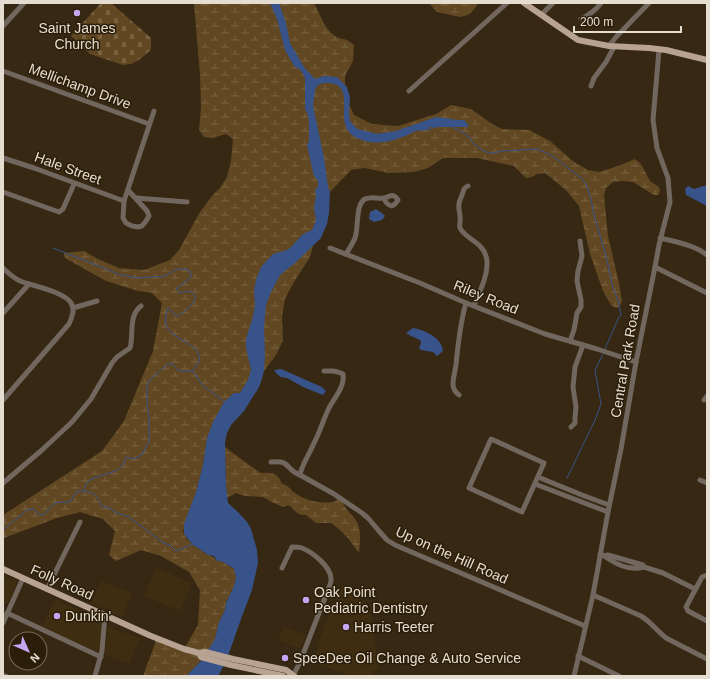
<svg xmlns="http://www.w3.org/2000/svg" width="710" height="679" font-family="Helvetica,sans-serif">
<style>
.built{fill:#3f2d11}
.wetland{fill:url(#wetland-marsh)}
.cemetery{fill:url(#cemetery-stones)}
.water{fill:#385389}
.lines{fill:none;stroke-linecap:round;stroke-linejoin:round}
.stream{stroke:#385389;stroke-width:1}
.minor{stroke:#71675f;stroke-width:5}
.major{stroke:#b8a393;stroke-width:6}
.poi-dot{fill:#c3a7f2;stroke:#2b1e09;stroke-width:1.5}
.labels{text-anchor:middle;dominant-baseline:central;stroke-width:3;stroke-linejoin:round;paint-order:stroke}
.poi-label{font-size:14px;fill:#e6ddd1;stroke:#2b1e09;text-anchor:start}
.street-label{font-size:14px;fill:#e6ddd1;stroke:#2b1e09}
</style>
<defs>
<pattern id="wetland-marsh" width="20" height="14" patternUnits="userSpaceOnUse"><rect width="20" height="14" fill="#614822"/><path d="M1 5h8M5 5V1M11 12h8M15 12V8" fill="none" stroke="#786241"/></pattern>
<pattern id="cemetery-stones" width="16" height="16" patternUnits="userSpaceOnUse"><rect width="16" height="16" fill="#614822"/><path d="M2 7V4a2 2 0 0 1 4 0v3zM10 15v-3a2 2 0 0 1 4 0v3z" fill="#786241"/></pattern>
</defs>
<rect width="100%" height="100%" fill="#362813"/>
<g class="built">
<path d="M156 568 192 583 180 611 144 596Z"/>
<path d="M3 576 17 582 9 602 3 604Z"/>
<path d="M101 581 132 593 122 617 91 603Z"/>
<path d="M342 584 369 608 379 668 373 673V676H352L314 663 319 640Z"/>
<path d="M55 599 100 620 101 621 102 639 100 651 99 652H97L70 640 42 626Z"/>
<path d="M284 626 306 635 300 649 278 640Z"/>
<path d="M108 627 140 638 129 664 105 655Z"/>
</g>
<g class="wetland">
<path d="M194 3H314C320 14 325 31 337 37 345 41 345 37 354 45L353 61 345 76V96L354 115 372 124 398 126 436 114 451 105 471 109 492 124 502 129 529 130 550 141 574 162 588 170 599 172 618 166 635 159 641 164 650 181 659 187 660 191 658 195H654L633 182 622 181 613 182 606 188 604 196 608 236 619 283 622 302 619 307 616 308 611 305 603 291 590 254 579 206 566 190 545 173 537 174 532 177 526 178 514 166 477 158H443L428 168 414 172 389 173 364 168 351 170 330 192 323 208 310 257 294 282 285 299 282 317 283 340 276 355 264 371 240 393 234 394 224 402 207 438 203 465 196 493 183 531C185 541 198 548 206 554 211 556 214 557 217 561H221L234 569 236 577 234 586 226 603 225 610 219 622 215 639 205 656 197 665 186 676H143L157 638 184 649 198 625 200 590 189 572 161 556 141 550 116 561 109 555 115 531 103 519 80 512 57 518 4 538H3V515L102 451 124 421 153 351 162 303 152 293 138 291 106 281 65 258 64 253 84 251 98 259 119 268 144 270 170 260 179 250 200 212 212 196 220 188 227 177 231 161 233 139 226 134 212 138 204 137 199 130 201 107 200 75Z"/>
<path d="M429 3H479L470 14 460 17 437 12Z"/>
<path d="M225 447C237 456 249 465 261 473 272 472 278 473 282 484 289 485 290 490 295 493 306 501 321 504 334 502L338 499 344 501 343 504C346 509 351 514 355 519 362 528 360 542 359 553L347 537 339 529 331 523H316L306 515H301L296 512 291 507 288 505 283 507 274 503 263 497 245 496 236 493 227 498 226 486Z"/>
</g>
<path class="cemetery" d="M101 3H111L151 38V50L139 60 131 64 123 65 90 54 71 36Z"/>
<g class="water">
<path d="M270 3H279L286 23 290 43 304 67 315 79 324 76 337 77 347 87 348 91 350 97 349 113 350 121 357 129 377 134 396 131 436 117 458 120H464L466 122 469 127H429L426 130C423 131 419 130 416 131 412 132 407 136 402 137 388 143 371 145 357 138 353 136 348 132 346 127 339 111 355 81 324 83 319 84 317 85 315 90L313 106 324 158 328 187 330 192 329 213 327 224 321 238 294 264 286 270 280 275 271 292 266 305 264 328 265 354 264 371 261 382 258 389 254 395 244 411 231 425 227 433 225 442 226 486 228 503 238 512 247 522 251 529 257 550 258 563 252 590 241 619 227 659 222 669 218 676H186L201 661 215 639 219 622 225 610 226 603 234 586 236 577 234 569 233 568 221 561H217L214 556 208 555 192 544 184 534V524L196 492 203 465 207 438 213 422 224 402 234 393H240L248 380 251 370 246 348V339L252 320 255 306 254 291 256 280 261 267 273 254 287 250 291 247 303 234 312 230 316 220 314 208 316 195 315 191 318 186V181L316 178 314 176 307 145 309 141V123L308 115 305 109V78L302 72 299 69 294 66 285 50 277 19Z"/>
<path d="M707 185V206L686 195 685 189 688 186 694 189Z"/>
<path d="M376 209 382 213 385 216 382 220 374 222 369 219 370 212Z"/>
<path d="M413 328C425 330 442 338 443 351L437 356 433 352 421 350 419 348 421 343 420 340 411 336 406 333Z"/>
<path d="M281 369 322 387 326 391 323 395 303 387 287 378 281 377 277 374 274 370Z"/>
</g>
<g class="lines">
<g class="stream">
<path d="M452 127 462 132 469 137 474 144 483 151 490 153 504 151 537 149 547 153 558 160 581 178 586 184 591 199 594 215 606 256 613 288 618 300 621 315 618 319 605 349"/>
<path d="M426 130 436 127"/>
<path d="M53 248 121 275 138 278 165 276 177 269H187L190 271 191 277 176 289 180 293 190 291C192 292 194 294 195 296 197 303 183 313 177 316L168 308C166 313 165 319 166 324 168 339 202 343 199 360 198 364 195 368 192 371"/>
<path d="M193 371 203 386 225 402"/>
<path d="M567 478 595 420 601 404 595 370 603 354"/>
<path d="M84 491C85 472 112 478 122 466 124 464 125 460 126 457L130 458 133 459 142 455 146 447 149 442V418L147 402V387L149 381 164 367 168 364H173L179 371H192"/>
<path d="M3 530 27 510 34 509 39 514 43 515C48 512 50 505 56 503 60 501 65 503 70 502L77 491C90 491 97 493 101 506L110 508 115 512 129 517 162 542 171 546 176 551 193 544"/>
</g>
<g class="minor">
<path d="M541 15 553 3"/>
<path d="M581 19C589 15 596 10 601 3"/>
<path d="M3 26 24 3"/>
<path d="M609 46 616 37 649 3"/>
<path d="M3 71 149 124"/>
<path d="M591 86 594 78 606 62 614 47"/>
<path d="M409 91 507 3"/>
<path d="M3 158 34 168 124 201"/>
<path d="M468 186C463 188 464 190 462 195 461 198 459 201 459 204 458 208 460 212 460 216 461 220 459 224 460 228 466 240 485 242 487 261 488 276 480 291 474 305"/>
<path d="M128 190 147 211 149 216 146 221 142 226 138 227 132 226 126 223 123 218 124 201 154 111"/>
<path d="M3 192 59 212 63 209 74 184"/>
<path d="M136 198 187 202"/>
<path d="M660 238C676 242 694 245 707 255"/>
<path d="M330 248 420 283 466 303 545 334 597 349 636 362"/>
<path d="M346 254C349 249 353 243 355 238 359 227 355 205 365 199 371 196 378 199 384 198 390 197 393 192 398 200L395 204 392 206C388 205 385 202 384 198"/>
<path d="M655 267 707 293"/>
<path d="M3 268C8 273 14 278 20 281 33 286 65 292 71 303 73 306 73 309 73 312 72 317 71 320 69 324L3 400"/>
<path d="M73 308 97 301"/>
<path d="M3 313 29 284"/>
<path d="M570 341 574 330 577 313 581 307V300L577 281 578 271 582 256 580 241"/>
<path d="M459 395C455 392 453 389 453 384 453 378 455 372 456 365 458 344 460 323 466 303"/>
<path d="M704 400 707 396"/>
<path d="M571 427 575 423V418L576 407 573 387 575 367 583 345"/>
<path d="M491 439 544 463 522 512 469 488Z"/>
<path d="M271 462C275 462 280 461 284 463 291 467 290 472 300 475L334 494 362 513 368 518 379 531 387 540 395 545 585 626"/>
<path d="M300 475C302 464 310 453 314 443 320 432 323 420 329 408 334 398 345 387 343 374L338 372 333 371H324"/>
<path d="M538 477 582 495 609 505"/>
<path d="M700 480 707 483"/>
<path d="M3 483 42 450 72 422 91 399 112 363 117 357 130 348C134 334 128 316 141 306"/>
<path d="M535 484 608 512"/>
<path d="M600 554C604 555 606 557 609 559 619 566 632 570 644 567L643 565 608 555 604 556"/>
<path d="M644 567 663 573 695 589"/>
<path d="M282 568 292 547C295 547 299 547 302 548 312 552 332 567 331 580 331 583 329 587 328 590L300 662 293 676"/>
<path d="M707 575 702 577 686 607 688 611 707 621"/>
<path d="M47 589 80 522"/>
<path d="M593 595 641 616C651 622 657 631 666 638L707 659"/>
<path d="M7 613 101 657"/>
<path d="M3 623 23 578"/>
<path d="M578 656 619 676"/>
<path d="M3 675 6 676"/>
<path d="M95 676 102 651 105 615"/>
<path d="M574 676 593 595 608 512 621 449 636 362 655 267 659 245 670 202 668 178 657 148 653 120 659 50"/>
</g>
<g class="major">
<path d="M524 3 578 40 609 46 649 48 666 50 707 60"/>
<path d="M3 569 151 636 184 649 199 653 205 652 233 659 286 670 294 676"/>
<path d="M199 653 201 657 231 665 283 676"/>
</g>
</g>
<g class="poi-dot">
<circle cx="77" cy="13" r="4"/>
<circle cx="306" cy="600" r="4"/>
<circle cx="57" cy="616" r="4"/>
<circle cx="346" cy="627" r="4"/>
<circle cx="285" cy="658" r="4"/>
</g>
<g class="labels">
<g class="poi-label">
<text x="77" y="28" text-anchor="middle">Saint James<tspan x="77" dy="16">Church</tspan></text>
<text x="314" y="592">Oak Point<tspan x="314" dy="16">Pediatric Dentistry</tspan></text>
<text x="65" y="616">Dunkin'</text>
<text x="354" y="627">Harris Teeter</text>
<text x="293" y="658">SpeeDee Oil Change &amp; Auto Service</text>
</g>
<g class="street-label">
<text transform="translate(80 86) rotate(20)">Mellichamp Drive</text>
<text transform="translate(68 168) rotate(20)">Hale Street</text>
<text transform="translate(486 297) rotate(22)">Riley Road</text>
<text transform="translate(625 361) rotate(-80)">Central Park Road</text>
<text transform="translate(452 555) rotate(24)">Up on the Hill Road</text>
<text transform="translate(62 582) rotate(24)">Folly Road</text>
</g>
</g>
<rect width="710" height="679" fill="none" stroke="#e6ddd1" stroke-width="8"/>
<g transform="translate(28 651) rotate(135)"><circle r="19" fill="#2b1e09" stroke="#766a59"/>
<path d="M0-3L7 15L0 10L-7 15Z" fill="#c3a7f2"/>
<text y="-6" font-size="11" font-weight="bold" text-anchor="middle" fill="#e6ddd1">N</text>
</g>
<path d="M574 26v6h107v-6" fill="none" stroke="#e6ddd1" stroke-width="2"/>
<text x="580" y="26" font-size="12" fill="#e6ddd1" stroke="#2b1e09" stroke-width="3" paint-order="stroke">200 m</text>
</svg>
